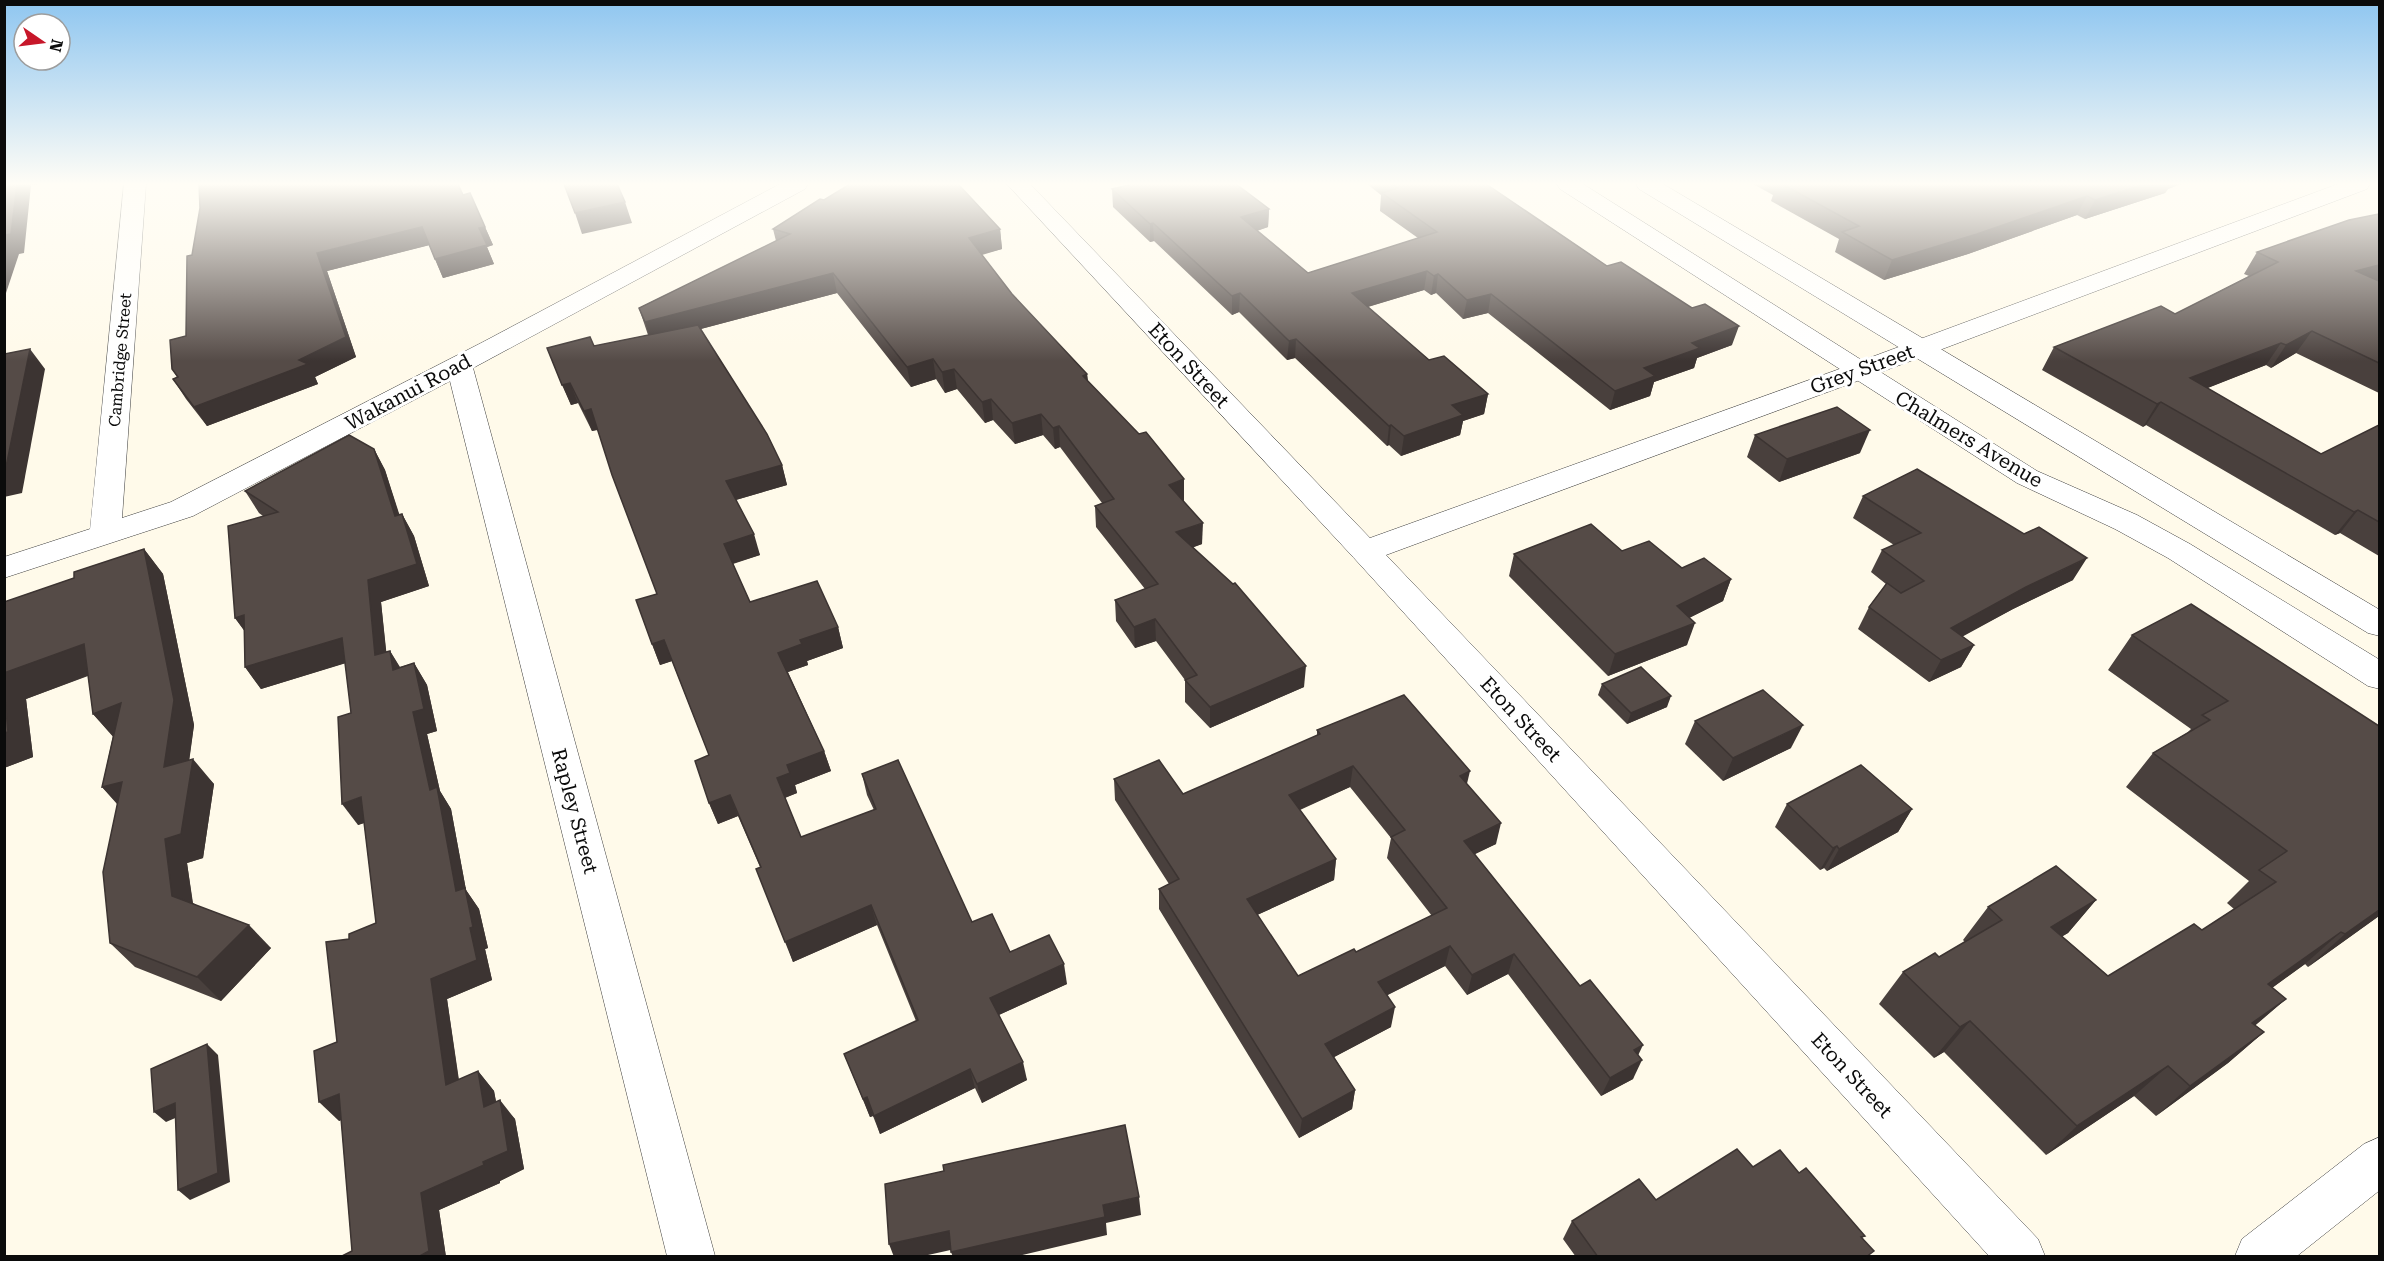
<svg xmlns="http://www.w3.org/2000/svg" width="2384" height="1261" font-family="'Roboto Serif',serif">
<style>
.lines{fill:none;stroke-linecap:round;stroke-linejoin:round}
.minor-casing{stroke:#3e3e3e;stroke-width:1}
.tertiary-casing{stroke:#3e3e3e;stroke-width:1}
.minor{fill:#fff;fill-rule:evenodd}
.tertiary{fill:#fff;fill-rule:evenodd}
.wall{fill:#49403d;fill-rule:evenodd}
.shaded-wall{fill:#3c3432}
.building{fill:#554b47;stroke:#3c3432;stroke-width:1.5;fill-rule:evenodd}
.labels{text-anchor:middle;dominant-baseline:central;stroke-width:6;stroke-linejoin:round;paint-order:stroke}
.far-street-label{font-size:16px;fill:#0b0b0b;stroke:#fff}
.street-label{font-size:20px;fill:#0b0b0b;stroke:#fff}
</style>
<rect width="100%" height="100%" fill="#fffaea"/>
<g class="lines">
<g class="minor-casing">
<g id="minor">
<path d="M124 184H146L122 518 171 502 483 342 780 184H808L805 189 473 368 715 1256H667L450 381 193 516 4 578V557L90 529Z"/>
<path d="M1007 184H1030L1370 538 1834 371 2338 184H2370L2367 189 1852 383 1386 555 2038 1239 2045 1256H1989L1354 558Z"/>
<path d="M2380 1137V1190L2297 1256H2235L2242 1239 2364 1144Z"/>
</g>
</g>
<g class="tertiary-casing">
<g id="tertiary">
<path d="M1557 184H1583L2037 471 2137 515 2190 544 2380 660V689L2368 686 2168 558 2115 529 2017 483 1560 189Z"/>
<path d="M1636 184H1663L2380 610V636L2368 633 1639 189Z"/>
</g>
</g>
<use href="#minor" class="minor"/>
<use href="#tertiary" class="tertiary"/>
</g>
<g class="wall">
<path d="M1130 184H1236L1269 209 1268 227 1257 231 1308 273 1418 238 1380 211 1381 195 1367 184H1486L1607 266 1732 345 1697 358 1694 368 1654 382 1650 396 1610 410 1488 313 1463 319 1436 293 1431 295 1424 290 1368 307 1429 360 1488 394 1484 414 1463 421 1460 435 1401 456 1389 445 1387 446 1295 358 1287 360 1239 312 1232 315 1154 241 1150 242 1113 207 1112 189 1131 185Z"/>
<path d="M1753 184H2181L2168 189 2165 193 2085 219 2077 215 1968 254 1884 280 1835 252 1839 239 1771 201 1773 195Z"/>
<path d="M463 195 485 227 493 245 487 247 494 264 443 278 429 245 327 271 356 357 315 377 318 384 207 426 186 399 173 379 177 377 172 369 186 336Z"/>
<path d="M2379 214V393L2296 353 2271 368 2266 365 2207 388 2321 454 2379 425V556L2340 533 2335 535 2146 425 2143 427 2042 370 2054 347 2175 314 2249 276 2244 274 2257 252Z"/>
<path d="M773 229H1000L1002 249 982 255 1012 294 1087 374 1088 381 1184 501H1183L1202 544 1193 547 1304 687 1210 728 1185 702V680L1156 641 1135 648 1116 621 1115 600 1145 589 1096 527 1095 506 1102 503 1060 447 1055 449 1043 435 1015 444 993 420 985 423 957 389 945 393 936 379 911 387 837 293 701 329 782 465 787 485 736 500 760 555 733 564 750 602 838 627 843 648 807 661 808 665 788 672 824 751 831 771 795 785 797 793 785 798 801 837 874 810 867 795 862 774 972 922 1010 952 1067 984 999 1015 1027 1080 982 1103 975 1088 880 1134 873 1116 870 1117 844 1054 916 1021 877 925 793 962 760 867 738 816 718 824 709 803V755L672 661 660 665 652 644 657 594 598 430 592 431 578 403 571 405 547 348 594 346 648 335 639 308 776 241Z"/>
<path d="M1755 435 1860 453 1779 482 1747 457Z"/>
<path d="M374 449 385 470 399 515 402 514 414 536 429 586 381 602 386 652 390 651 400 667 414 663 427 685 437 731 427 734 440 791 451 809 466 890 479 909 488 948 485 949 492 980 447 999 459 1080 478 1071 494 1091 496 1101 515 1119 524 1169 500 1181V1183L439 1210 446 1257H340L352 1251 341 1120 339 1121 337 1042 349 939 376 923 364 823 358 825 351 713 345 663 261 689 245 667 244 630 235 618 263 516 259 513 245 491Z"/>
<path d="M1863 496 2073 580 2013 609 1962 636 1974 645 1961 667 1929 682 1858 629 1869 607 1886 584 1871 572 1882 550 1894 545 1853 518Z"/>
<path d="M144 549 163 574 194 725 189 760 214 784 203 858 187 863 193 903 271 948 221 1001 135 967 110 943 117 804 102 787 113 736 93 714 88 676 26 699 33 757 4 768V602L74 578Z"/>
<path d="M1622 551 1682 568 1731 579 1723 601 1689 618 1687 645 1608 676 1509 576 1514 554Z"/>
<path d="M2132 635 2379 726V916L2308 967 2305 964 2272 988 2286 999 2255 1025 2264 1032 2228 1063 2156 1116 2134 1096 2046 1155 1944 1052 1934 1058 1879 1004 1903 972 1939 957 1965 942 1963 940 1988 907 2096 900 2068 933 2062 936 2108 976 2202 930 2234 909 2227 903 2249 881 2126 787 2153 753 2187 733 2191 729 2108 670Z"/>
<path d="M1602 684 1667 707 1627 724 1598 695Z"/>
<path d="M1695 721 1791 748 1723 781 1685 744Z"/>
<path d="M1317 730 1467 784 1496 844 1474 854 1580 986 1638 1056 1633 1079 1601 1096 1508 974 1467 995 1445 966 1387 995 1391 1027 1334 1057 1355 1090 1352 1109 1299 1138 1159 909V889L1169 884 1115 800 1114 779 1183 794 1317 736ZM1350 787 1391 838 1387 858 1432 916 1356 952 1298 976 1257 915 1334 880 1336 859 1300 810Z"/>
<path d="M1787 804 1912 809 1898 832 1827 871 1824 868 1820 870 1775 827Z"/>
<path d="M1753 1167 1799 1173 1863 1238 1868 1257H1576L1563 1239 1572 1221 1656 1200Z"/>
</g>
<g class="shaded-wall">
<path d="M17 184H40L31 185 24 253 19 254 4 299V237Z"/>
<path d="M2145 184H2181L2168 189 2165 193 2085 219 2095 200Z"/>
<path d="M2087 196 2077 215 1968 254 1884 280 1892 260Z"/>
<path d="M625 202 632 223 582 234 575 213Z"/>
<path d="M1269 209 1268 227 1240 236 1241 217Z"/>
<path d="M1153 223 1154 241 1150 242V224Z"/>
<path d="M422 227 430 245 327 271 356 357 315 377 318 384 207 426 194 407 299 360 317 253Z"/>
<path d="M485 227 493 245 487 247 494 264 443 278 435 259 479 228Z"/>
<path d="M1000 229 1002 249 971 257 969 238Z"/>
<path d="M2379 265V284L2356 271Z"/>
<path d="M1427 271 1424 290 1350 312 1352 293Z"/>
<path d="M833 273 837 293 651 342 645 322Z"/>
<path d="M1438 274 1436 293 1431 295 1434 276Z"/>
<path d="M1240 293 1239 312 1232 315V296Z"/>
<path d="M1491 294 1488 313 1463 319 1467 300Z"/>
<path d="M1739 326 1732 345 1697 358 1694 368 1654 382 1650 396 1610 410 1615 391 1644 368 1692 343Z"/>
<path d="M2312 331 2296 353 2271 368 2286 345Z"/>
<path d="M1296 339 1295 358 1287 360 1289 341Z"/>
<path d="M2281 343 2266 365 2175 401 2190 378Z"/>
<path d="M30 349 45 369 22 493 4 497V472Z"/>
<path d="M933 359 936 379 911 387 907 367Z"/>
<path d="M954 369 957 389 945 393 942 372Z"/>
<path d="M1087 374 1089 395 1083 376Z"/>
<path d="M570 383 578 403 571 405 562 385Z"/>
<path d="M1488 394 1484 414 1463 421 1460 435 1401 456 1404 436 1452 405Z"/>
<path d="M991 399 993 420 985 423 982 402Z"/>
<path d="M2161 402 2146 425 2143 427 2157 404Z"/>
<path d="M591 409 599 429 592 431 584 411Z"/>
<path d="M1041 414 1043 435 1015 444 1012 423Z"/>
<path d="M1391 425 1389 445 1387 446 1389 426Z"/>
<path d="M1059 426 1060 447 1055 449 1053 428Z"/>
<path d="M1870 430 1860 453 1779 482 1787 459Z"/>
<path d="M374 449 385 470 407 538 395 516Z"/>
<path d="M782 465 787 485 732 501 726 481Z"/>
<path d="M1184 479V501L1169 506V485Z"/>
<path d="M2358 510 2340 533 2335 535 2354 512Z"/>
<path d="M402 514 414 536 429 586 381 602 389 677 375 655 368 580Z"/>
<path d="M1203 523 1202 544 1176 554V532Z"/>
<path d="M754 534 760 555 731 564 724 544Z"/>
<path d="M144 549 163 574 194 725 185 792 164 767Z"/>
<path d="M2087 558 2073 580 2013 609 1938 650 1951 628 2026 587Z"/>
<path d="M1731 579 1723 601 1669 628 1677 606Z"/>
<path d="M244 615 251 640 235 618Z"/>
<path d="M1155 619 1156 641 1135 648 1134 627Z"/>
<path d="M1695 623 1687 645 1608 676 1615 654Z"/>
<path d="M838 627 843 648 807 661 808 665 785 673 778 653 800 640Z"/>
<path d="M342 638 356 660 261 689 245 667Z"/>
<path d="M664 640 672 661 660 665 652 644Z"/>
<path d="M84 644 105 669 26 699 33 757 4 768V673Z"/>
<path d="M1974 645 1961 667 1929 682 1941 660Z"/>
<path d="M390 651 403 673 393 670Z"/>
<path d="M414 663 427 685 437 731 427 734 440 791 451 809 466 890 479 909 488 948 485 949 492 980 447 999 462 1104 446 1085 431 979 470 928 456 891 430 790 413 712Z"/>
<path d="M1306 666 1304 687 1210 728V707Z"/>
<path d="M1671 696 1667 707 1627 724 1631 713Z"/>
<path d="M121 703 115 739 93 714Z"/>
<path d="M1803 725 1791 748 1723 781 1733 758Z"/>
<path d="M824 751 831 771 795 785 797 793 784 798 777 778 787 765Z"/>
<path d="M193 759 214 784 203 858 187 863 195 920 172 896 165 839Z"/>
<path d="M1353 766 1350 787 1287 815 1289 795Z"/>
<path d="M1470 771 1465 792 1460 776Z"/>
<path d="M122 782 125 812 102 787Z"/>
<path d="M730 795 738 816 718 824 709 803Z"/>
<path d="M361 797 376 819 358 825 342 804Z"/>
<path d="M1912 809 1898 832 1827 871 1839 849Z"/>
<path d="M1501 823 1496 844 1459 862 1464 841Z"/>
<path d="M1837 846 1824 868 1820 870 1833 848Z"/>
<path d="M1336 859 1334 880 1246 920 1247 899Z"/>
<path d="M2096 900 2068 933 2024 960 2051 927Z"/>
<path d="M871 905 877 925 793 962 785 942Z"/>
<path d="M2379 910V916L2308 967 2345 934Z"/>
<path d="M249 925 271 948 221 1001 197 977Z"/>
<path d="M2341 932 2305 964 2233 1016 2268 984Z"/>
<path d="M1450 946 1445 966 1374 1002 1378 982Z"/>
<path d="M1514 954 1508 974 1467 995 1472 975Z"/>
<path d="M1064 964 1067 984 994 1017 990 998Z"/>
<path d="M2286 999 2250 1030 2252 1023Z"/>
<path d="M1395 1007 1391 1027 1323 1063 1325 1044Z"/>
<path d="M1970 1021 1944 1052 1934 1058 1960 1027Z"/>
<path d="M2264 1032 2228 1063 2156 1116 2190 1086Z"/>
<path d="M207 1044 218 1055 230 1182 190 1200 178 1190Z"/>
<path d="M1643 1045 1634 1064V1050Z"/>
<path d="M1642 1060 1633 1079 1601 1096 1610 1078Z"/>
<path d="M1023 1062 1027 1080 982 1103 977 1084Z"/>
<path d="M2168 1066 2134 1096 2046 1155 2077 1126Z"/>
<path d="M970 1069 975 1088 880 1134 874 1116Z"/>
<path d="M478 1071 494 1091 500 1126 484 1107Z"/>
<path d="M1355 1090 1352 1109 1299 1138 1302 1119Z"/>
<path d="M339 1094 358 1113 339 1121 319 1102Z"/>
<path d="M867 1097 873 1116 870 1117 863 1099Z"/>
<path d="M500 1100 515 1119 524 1169 500 1181V1183L439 1210 446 1257H418L421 1193 483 1162Z"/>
<path d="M175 1103 187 1113 166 1122 154 1112Z"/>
<path d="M1139 1197 1141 1215 1106 1223 1107 1235 1014 1257H953L951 1252 1103 1205Z"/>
<path d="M949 1231 955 1249 919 1257H894L889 1244Z"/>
</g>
<g class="building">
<path d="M4 184H17L11 234 5 235 4 237Z"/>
<path d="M199 184H458L463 195 470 193 485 227 479 228 487 245 435 259 422 227 317 253 346 337 299 360 308 364 194 407 173 379 178 377 172 369 170 340 186 336 187 256 192 255 200 208Z"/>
<path d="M564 184H617L625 202 575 213Z"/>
<path d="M850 184H958L1000 229 969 238 1012 294 1087 374 1083 376 1139 434 1146 432 1184 479 1169 485 1203 523 1176 532 1233 584 1235 583 1306 666 1210 707 1185 680 1197 675 1155 619 1134 627 1115 600 1158 584 1095 506 1114 499 1059 426 1053 428 1041 414 1012 423 991 399 982 402 954 369 942 372 933 359 907 367 833 273 645 322 639 308 790 234 773 229 820 199 824 200Z"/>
<path d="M1133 184H1236L1269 209 1241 217 1308 273 1437 232 1382 193 1398 188 1392 184H1486L1607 266 1621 262 1692 308 1705 304 1739 326 1692 343 1700 348 1644 368 1655 376 1615 391 1491 294 1467 300 1438 274 1434 276 1427 271 1352 293 1429 360 1444 356 1488 394 1452 405 1463 415 1404 436 1391 425 1389 426 1296 339 1289 341 1240 293 1232 296 1153 223 1150 224 1112 189Z"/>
<path d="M1782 184H2145L2095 200 2087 196 1977 234 1892 260 1842 232 1859 226Z"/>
<path d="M2379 214V265L2356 271 2379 281V363L2312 331 2286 345 2281 343 2190 378 2321 454 2379 425V522L2358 510 2354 512 2161 402 2157 404 2054 347 2161 306 2175 314 2278 262 2257 252 2349 220Z"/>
<path d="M698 325 767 434 782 465 726 481 754 534 724 544 750 602 817 581 838 627 800 640 802 644 778 653 824 751 787 765 790 773 777 778 801 837 876 809 862 774 898 760 972 922 992 914 1010 952 1049 935 1064 964 990 998 1023 1062 977 1084 970 1069 874 1116 867 1097 863 1099 844 1054 918 1020 871 905 785 942 756 869 761 867 730 795 709 803 695 761 709 755 664 640 652 644 636 600 657 594 612 475 591 409 584 411 570 383 562 385 547 348 590 337 594 346Z"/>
<path d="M30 349 5 472H4V354Z"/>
<path d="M1837 407 1870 430 1787 459 1755 435Z"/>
<path d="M349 435 374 449 395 516 402 514 417 564 368 580 375 655 390 651 393 670 414 663 424 709 413 712 430 790 437 787 456 891 465 888 473 927 470 928 477 960 431 979 446 1085 478 1071 484 1107 500 1100 508 1151 483 1162 484 1165 421 1193 429 1251 418 1257H340L352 1251 339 1094 319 1102 314 1051 337 1042 326 942 349 939V934L376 923 361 797 342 804 338 717 351 713 342 638 245 667 244 615 235 618 228 526 278 512 245 491Z"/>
<path d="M1917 469 2024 534 2039 527 2087 558 2026 587 1951 628 1974 645 1941 660 1869 607 1887 583 1901 593 1924 581 1882 550 1921 533 1863 496Z"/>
<path d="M1591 524 1622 551 1649 541 1682 568 1704 558 1731 579 1677 606 1695 623 1615 654 1514 554Z"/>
<path d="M144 549 174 700 164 767 193 759 181 834 165 839 172 896 249 925 197 977 110 943 103 872 122 782 102 787 121 703 93 714 84 644 4 673V602L74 578V572Z"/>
<path d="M2191 604 2379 726V910L2345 934 2341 932 2268 984 2286 999 2252 1023 2264 1032 2190 1086 2168 1066 2077 1126 1970 1021 1960 1027 1903 972 1935 953 1939 957 2002 920 1988 907 2056 866 2096 900 2051 927 2108 976 2194 924 2202 930 2276 882 2259 870 2287 851 2153 753 2210 720 2202 715 2228 701 2132 635Z"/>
<path d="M1641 667 1671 696 1631 713 1602 684Z"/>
<path d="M4 689 8 732 4 733Z"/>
<path d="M1763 690 1803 725 1733 758 1695 721Z"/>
<path d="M1404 695 1470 771 1460 776 1501 823 1464 841 1580 986 1590 980 1643 1045 1634 1050 1642 1060 1610 1078 1514 954 1472 975 1450 946 1378 982 1395 1007 1325 1044 1355 1090 1302 1119 1159 889 1179 879 1114 779 1159 760 1183 794 1320 734 1317 730ZM1353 766 1405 830 1391 837 1447 908 1356 952 1354 949 1298 976 1247 899 1336 859 1289 795Z"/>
<path d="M1861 765 1912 809 1839 849 1837 846 1833 848 1787 804Z"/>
<path d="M207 1044 218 1173 178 1190 175 1103 154 1112 151 1069Z"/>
<path d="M1125 1125 1139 1197 1103 1205 1105 1217 951 1252 949 1231 889 1244 885 1184 944 1171 943 1165Z"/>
<path d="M1737 1149 1753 1167 1780 1150 1799 1173 1806 1168 1865 1236 1861 1237 1874 1251 1866 1257H1598L1572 1221 1639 1179 1656 1200Z"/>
</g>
<linearGradient id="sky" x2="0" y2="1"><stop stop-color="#8fc6f0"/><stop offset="0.51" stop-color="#fffdf6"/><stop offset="1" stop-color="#fffdf6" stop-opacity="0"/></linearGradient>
<rect width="2384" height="361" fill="url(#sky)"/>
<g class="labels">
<g class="far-street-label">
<text transform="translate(120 360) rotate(-85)">Cambridge Street</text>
</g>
<g class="street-label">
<text transform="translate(1189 365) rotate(47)">Eton Street</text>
<text transform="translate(1862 369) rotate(-20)">Grey Street</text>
<text transform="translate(408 392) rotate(-28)">Wakanui Road</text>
<text transform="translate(1969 439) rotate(31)">Chalmers Avenue</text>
<text transform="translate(1521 719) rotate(47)">Eton Street</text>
<text transform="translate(575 811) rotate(75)">Rapley Street</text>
<text transform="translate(1852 1075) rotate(47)">Eton Street</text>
</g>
</g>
<rect width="2384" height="1261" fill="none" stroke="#0b0b0b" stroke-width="12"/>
<g transform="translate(42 42) rotate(104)"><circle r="28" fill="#ffffff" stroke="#9d9d9d" stroke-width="1.5"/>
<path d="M0-4.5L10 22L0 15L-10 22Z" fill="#c7172a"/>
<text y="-9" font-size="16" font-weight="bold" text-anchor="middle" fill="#0b0b0b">N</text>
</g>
</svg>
